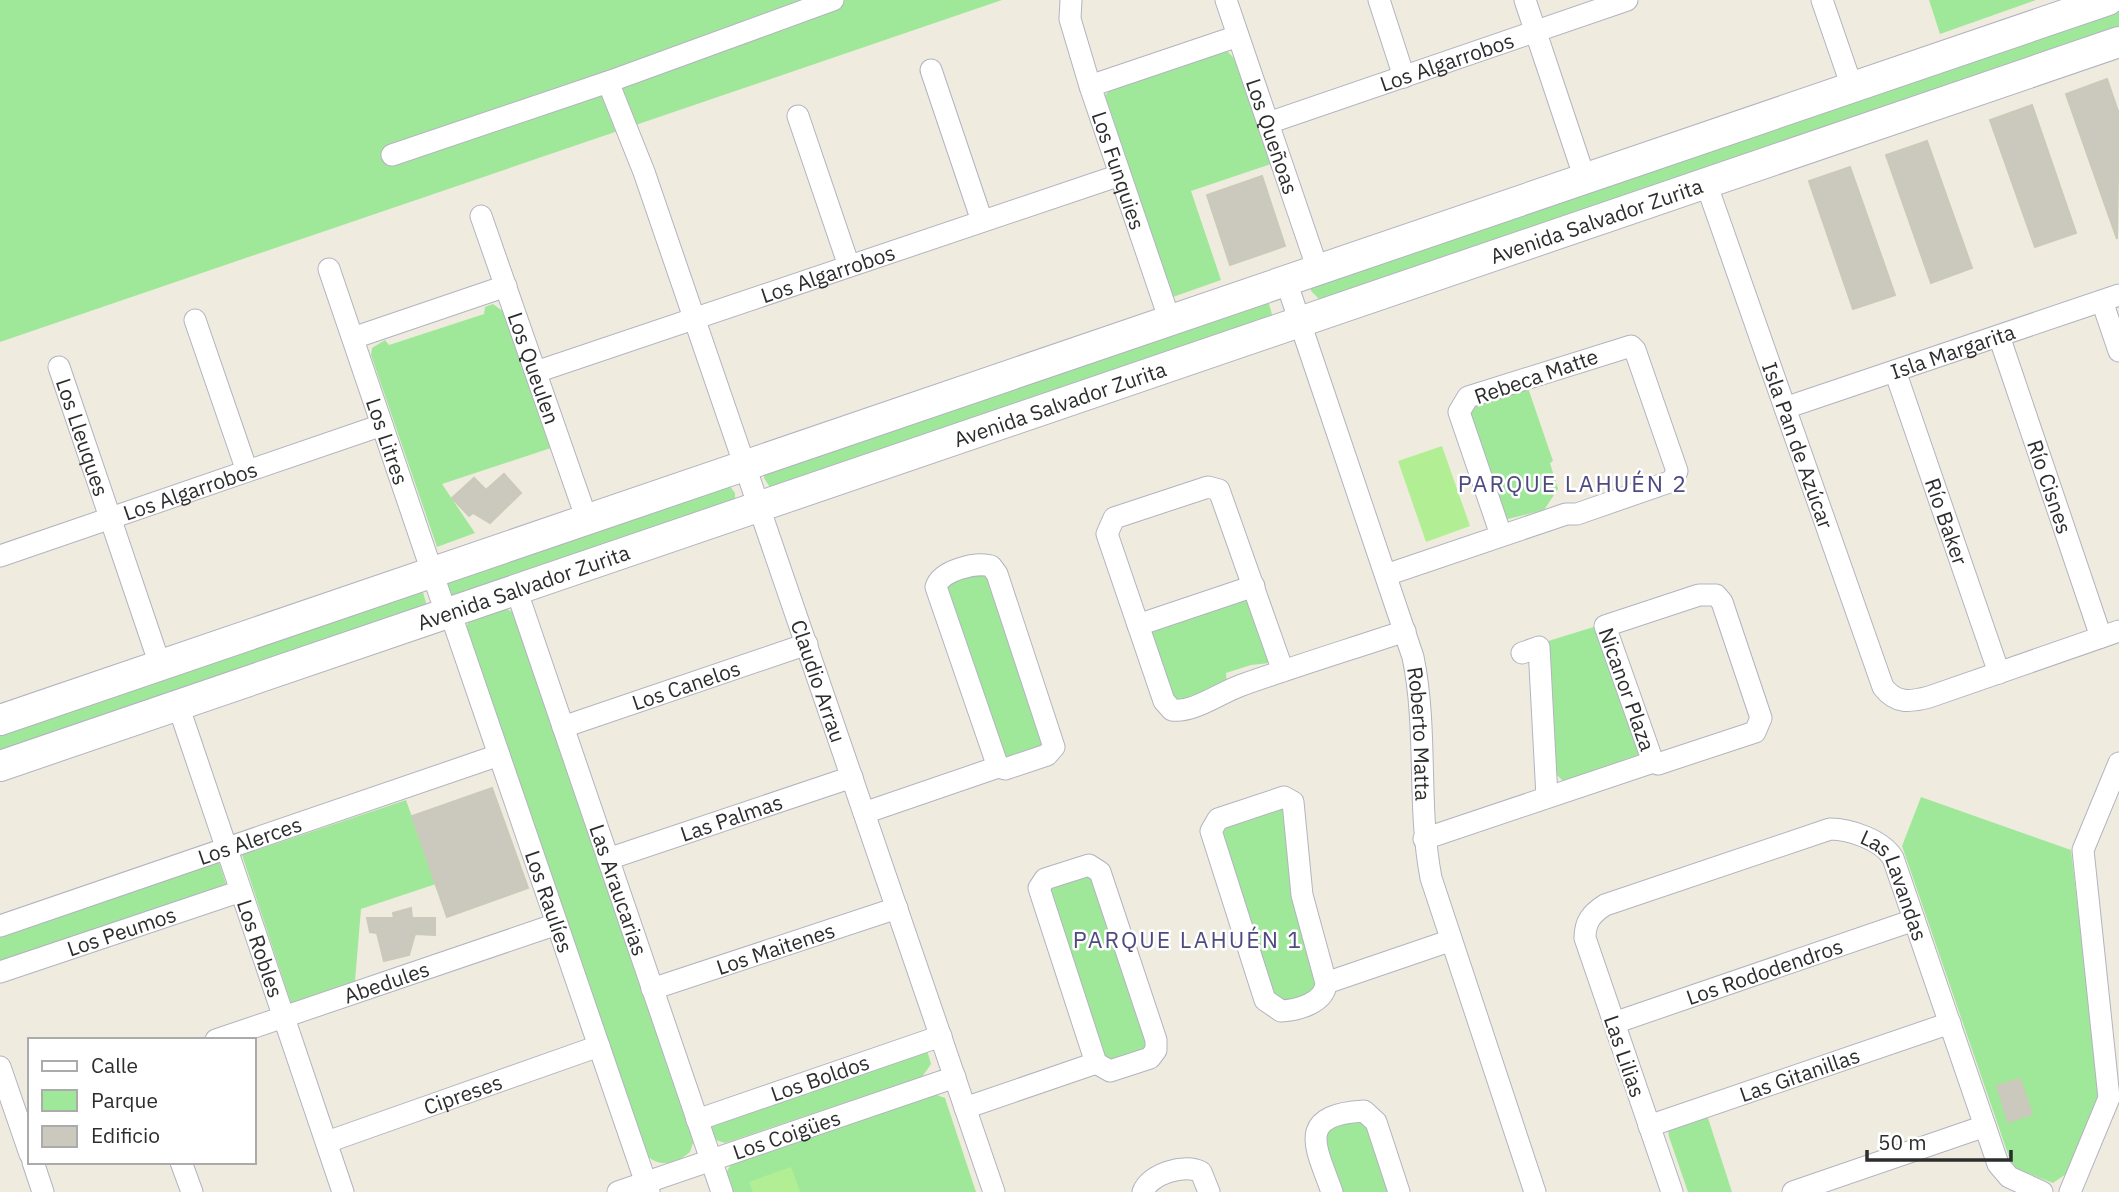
<svg xmlns="http://www.w3.org/2000/svg" width="2119" height="1192" font-family="'IBM Plex Sans',sans-serif">
<style>
.green{fill:#a0e899}
.pitch{fill:#b2ef94}
.building{fill:#cbc9bd;stroke:#cbc9b8;stroke-width:2}
.lines{fill:none;stroke-linecap:round;stroke-linejoin:round}
.street-casing{stroke:#b3b3c1;stroke-width:23}
.secondary-casing{stroke:#b3b3c1;stroke-width:32}
.street{stroke:#fff;stroke-width:21}
.secondary{stroke:#fff;stroke-width:30}
.labels{text-anchor:middle;dominant-baseline:central;stroke-width:5;stroke-linejoin:round;paint-order:stroke}
.street-label{font-size:21px;fill:#2d2d2d;stroke:#fff}
.neighbourhood-label{font-size:23px;letter-spacing:2px;fill:#4e4a81;stroke:#fff}
</style>
<rect width="100%" height="100%" fill="#efecdf"/>
<g class="green">
<path d="M0 0H1002L0 342Z"/>
<path d="M1929 0H2036L1940 34Z"/>
<path d="M2119 7V31L1322 302 1311 291V286Z"/>
<path d="M1221 51 1228 52 1234 58 1271 164 1191 191 1221 280 1173 297 1105 95 1110 90Z"/>
<path d="M1268 300 1273 318 771 489 764 478 765 472Z"/>
<path d="M493 304 504 312 551 448 442 484 475 533 437 547 371 355 372 348 385 340 389 345 484 314 485 307Z"/>
<path d="M1527 385 1553 461 1550 463 1558 489 1544 510 1504 520 1466 407Z"/>
<path d="M729 485 735 493V502L451 598 447 593 446 578Z"/>
<path d="M985 570 1047 745 1007 763 942 585Z"/>
<path d="M422 589 427 606 0 754V730Z"/>
<path d="M1246 594 1270 663 1251 665 1226 673 1227 684 1176 704 1147 630Z"/>
<path d="M502 607 515 613 695 1137 690 1152C676 1164 657 1169 645 1153L466 628 470 618Z"/>
<path d="M1600 625 1643 751 1638 755 1563 781 1553 771 1545 642Z"/>
<path d="M1921 797 2071 850 2100 1096 2066 1174 2053 1183 2017 1169 2010 1160 1902 846Z"/>
<path d="M406 800 436 884 361 909 355 981 291 1003 242 855Z"/>
<path d="M1284 805 1321 985 1317 994 1275 1003 1217 829Z"/>
<path d="M219 862 228 890 0 968V937Z"/>
<path d="M1093 872 1152 1047 1114 1063 1104 1061 1046 892 1050 883Z"/>
<path d="M927 1050 931 1064 922 1077 725 1143 713 1139 709 1122Z"/>
<path d="M934 1094 945 1098 976 1192H731L725 1175 732 1162Z"/>
<path d="M1363 1115 1393 1192H1338L1320 1131Z"/>
<path d="M1707 1115 1732 1192H1688L1669 1137 1668 1130Z"/>
</g>
<g class="pitch">
<path d="M1442 446 1470 526 1426 542 1398 461Z"/>
<path d="M791 1167 800 1192H753L749 1182Z"/>
</g>
<g class="building">
<path d="M2107 79 2119 114 2117 239 2066 94Z"/>
<path d="M2032 105 2076 233 2035 247 1990 120Z"/>
<path d="M1927 141 1972 268 1931 283 1886 155Z"/>
<path d="M1850 167 1895 295 1853 309 1809 181Z"/>
<path d="M1262 176 1285 246 1230 265 1207 195Z"/>
<path d="M504 474 521 493 490 523 473 513 469 516 452 498 474 478 486 490Z"/>
<path d="M492 788 528 888 447 917 412 816Z"/>
<path d="M411 908 412 918H435V935L415 934 409 955 384 961 377 933 370 932 367 918H394L393 913Z"/>
<path d="M2020 1079 2032 1114 2008 1122 1997 1086Z"/>
</g>
<g class="lines">
<g class="street-casing">
<g id="street">
<path id="s1" d="M1071 0 1070 19 1090 86 1170 321"/>
<path id="s2" d="M1226 0 1318 270"/>
<path d="M1379 0 1404 77"/>
<path d="M1525 0 1585 179"/>
<path d="M1822 0 1852 87"/>
<path d="M931 70 982 221"/>
<path id="s3" d="M608 82 644 172 994 1192"/>
<path d="M1090 86 1238 36"/>
<path d="M798 116 849 266"/>
<path id="s4" d="M1268 123 1627 0"/>
<path d="M392 155 608 82 833 0"/>
<path id="s5" d="M1706 183 1883 687C1896 704 1910 702 1929 697L2119 631"/>
<path id="s6" d="M481 216 587 520"/>
<path id="s7" d="M329 269 446 613"/>
<path id="s8" d="M1286 281 1413 657C1428 730 1417 805 1431 878L1535 1192"/>
<path d="M2102 301 2119 351"/>
<path d="M195 320 247 471"/>
<path id="s9" d="M1999 336 2101 637"/>
<path d="M353 338 506 286"/>
<path id="s10" d="M59 367 160 665"/>
<path id="s11" d="M1895 371 1999 673"/>
<path id="s12" d="M536 372 1120 175"/>
<path id="s13" d="M1785 408 2119 295"/>
<path id="s14" d="M0 556 382 425"/>
<path d="M1386 575 1566 514H1577L1672 481 1677 471 1635 350 1631 346 1468 397 1459 412 1501 535"/>
<path id="s15" d="M516 589 722 1192"/>
<path id="s16" d="M450 612 649 1192"/>
<path d="M1138 625 1254 586"/>
<path d="M1522 653 1539 647 1547 797"/>
<path d="M1283 671 1219 490 1208 487 1114 518 1107 534 1164 701 1172 710C1194 713 1221 692 1242 685 1296 666 1351 649 1405 631"/>
<path id="s17" d="M178 705 343 1192"/>
<path id="s18" d="M563 727 807 644"/>
<path d="M1284 797 1293 802 1302 895 1326 983C1325 1003 1298 1010 1281 1011L1265 1000 1211 831 1218 819Z"/>
<path d="M864 813 998 767 1005 769 1047 755 1054 747 997 574 991 566C976 562 941 570 936 587L998 767"/>
<path id="s19" d="M1424 839 1653 762 1658 764 1755 732 1761 718 1722 602 1716 595H1699L1605 626 1653 762"/>
<path id="s20" d="M608 859 852 777"/>
<path d="M1089 865 1100 872 1156 1040V1050L1150 1058 1110 1071 1096 1063 1039 888 1045 879Z"/>
<path id="s21" d="M0 926 499 755"/>
<path id="s22" d="M0 972 241 891"/>
<path d="M1326 983 1449 941"/>
<path id="s23" d="M652 989 897 908"/>
<path id="s24" d="M1614 1023 1914 920"/>
<path id="s25" d="M216 1040 557 924"/>
<path d="M0 1067 30 1154"/>
<path d="M965 1108 1096 1063"/>
<path id="s26" d="M697 1120 941 1036"/>
<path id="s27" d="M1649 1126 1950 1023"/>
<path id="s28" d="M327 1142 599 1046"/>
<path d="M33 1162 43 1192"/>
<path d="M181 1162 192 1192"/>
<path id="s29" d="M618 1192 955 1077"/>
<path d="M1143 1192C1149 1174 1185 1163 1201 1172L1209 1192"/>
<path d="M1332 1192C1316 1147 1295 1115 1364 1111L1376 1122 1399 1192"/>
<path id="s30" d="M1672 1192 1585 938C1585 922 1591 914 1605 905L1830 829C1850 829 1882 840 1893 858L1998 1164 2009 1177 2042 1192"/>
<path d="M1793 1192 1985 1126"/>
<path d="M2070 1192 2109 1098 2083 850 2119 763"/>
</g>
</g>
<g class="secondary-casing">
<g id="secondary">
<path d="M0 720 2108 0"/>
<path id="s31" d="M0 766 2119 42"/>
</g>
</g>
<use href="#street" class="street"/>
<use href="#secondary" class="secondary"/>
</g>
<g class="labels">
<g class="street-label">
<text stroke="none"><textPath href="#s4" startOffset="189">Los Algarrobos</textPath></text>
<text stroke="none"><textPath href="#s2" startOffset="144">Los Queñoas</textPath></text>
<text stroke="none"><textPath href="#s1" startOffset="178">Los Funquies</textPath></text>
<text stroke="none"><textPath href="#s31" startOffset="1687">Avenida Salvador Zurita</textPath></text>
<text stroke="none"><textPath href="#s12" startOffset="308">Los Algarrobos</textPath></text>
<text stroke="none"><textPath href="#s13" startOffset="177">Isla Margarita</textPath></text>
<text stroke="none"><textPath href="#s6" startOffset="161">Los Queulen</textPath></text>
<text transform="translate(1536 376) rotate(-19)">Rebeca Matte</text>
<text stroke="none"><textPath href="#s31" startOffset="1120">Avenida Salvador Zurita</textPath></text>
<text stroke="none"><textPath href="#s10" startOffset="74">Los Lleuques</textPath></text>
<text stroke="none"><textPath href="#s7" startOffset="182">Los Litres</textPath></text>
<text stroke="none"><textPath href="#s5" startOffset="278">Isla Pan de Azúcar</textPath></text>
<text stroke="none"><textPath href="#s9" startOffset="159">Río Cisnes</textPath></text>
<text stroke="none"><textPath href="#s14" startOffset="201">Los Algarrobos</textPath></text>
<text stroke="none"><textPath href="#s11" startOffset="159">Río Baker</textPath></text>
<text stroke="none"><textPath href="#s31" startOffset="553">Avenida Salvador Zurita</textPath></text>
<text stroke="none"><textPath href="#s3" startOffset="635">Claudio Arrau</textPath></text>
<text stroke="none"><textPath href="#s18" startOffset="130">Los Canelos</textPath></text>
<text stroke="none"><textPath href="#s19" startOffset="679">Nicanor Plaza</textPath></text>
<text stroke="none"><textPath href="#s8" startOffset="474">Roberto Matta</textPath></text>
<text stroke="none"><textPath href="#s20" startOffset="130">Las Palmas</textPath></text>
<text stroke="none"><textPath href="#s21" startOffset="264">Los Alerces</textPath></text>
<text stroke="none"><textPath href="#s15" startOffset="318">Las Araucarias</textPath></text>
<text stroke="none"><textPath href="#s30" startOffset="642">Las Lavandas</textPath></text>
<text stroke="none"><textPath href="#s16" startOffset="306">Los Raulíes</textPath></text>
<text stroke="none"><textPath href="#s22" startOffset="128">Los Peumos</textPath></text>
<text stroke="none"><textPath href="#s17" startOffset="257">Los Robles</textPath></text>
<text stroke="none"><textPath href="#s23" startOffset="130">Los Maitenes</textPath></text>
<text stroke="none"><textPath href="#s24" startOffset="159">Los Rododendros</textPath></text>
<text stroke="none"><textPath href="#s25" startOffset="180">Abedules</textPath></text>
<text transform="translate(1625 1056) rotate(71)">Las Lilias</text>
<text stroke="none"><textPath href="#s27" startOffset="159">Las Gitanillas</textPath></text>
<text stroke="none"><textPath href="#s26" startOffset="130">Los Boldos</textPath></text>
<text stroke="none"><textPath href="#s28" startOffset="144">Cipreses</textPath></text>
<text stroke="none"><textPath href="#s29" startOffset="178">Los Coigües</textPath></text>
</g>
<g class="neighbourhood-label">
<text x="1573" y="483">PARQUE LAHUÉN 2</text>
<text x="1188" y="939">PARQUE LAHUÉN 1</text>
</g>
</g>
<rect x="28" y="1038" width="228" height="126" fill="#ffffff" stroke="#ababab" stroke-width="2"/>
<rect x="42" y="1061" width="35" height="10" fill="#ffffff" stroke="#ababab" stroke-width="2"/>
<text x="91" y="1073" font-size="21" fill="#2d2d2d">Calle</text>
<rect x="42" y="1090" width="35" height="21" fill="#a0e899" stroke="#ababab" stroke-width="2"/>
<text x="91" y="1108" font-size="21" fill="#2d2d2d">Parque</text>
<rect x="42" y="1126" width="35" height="21" fill="#cbc9bd" stroke="#ababab" stroke-width="2"/>
<text x="91" y="1143" font-size="21" fill="#2d2d2d">Edificio</text>
<path d="M1867 1150v10h144v-10" fill="none" stroke="#2d2d2d" stroke-width="3.5"/>
<text x="1878" y="1150" font-size="21" fill="#2d2d2d" stroke="#ffffff" stroke-width="5" paint-order="stroke">50 m</text>
</svg>
